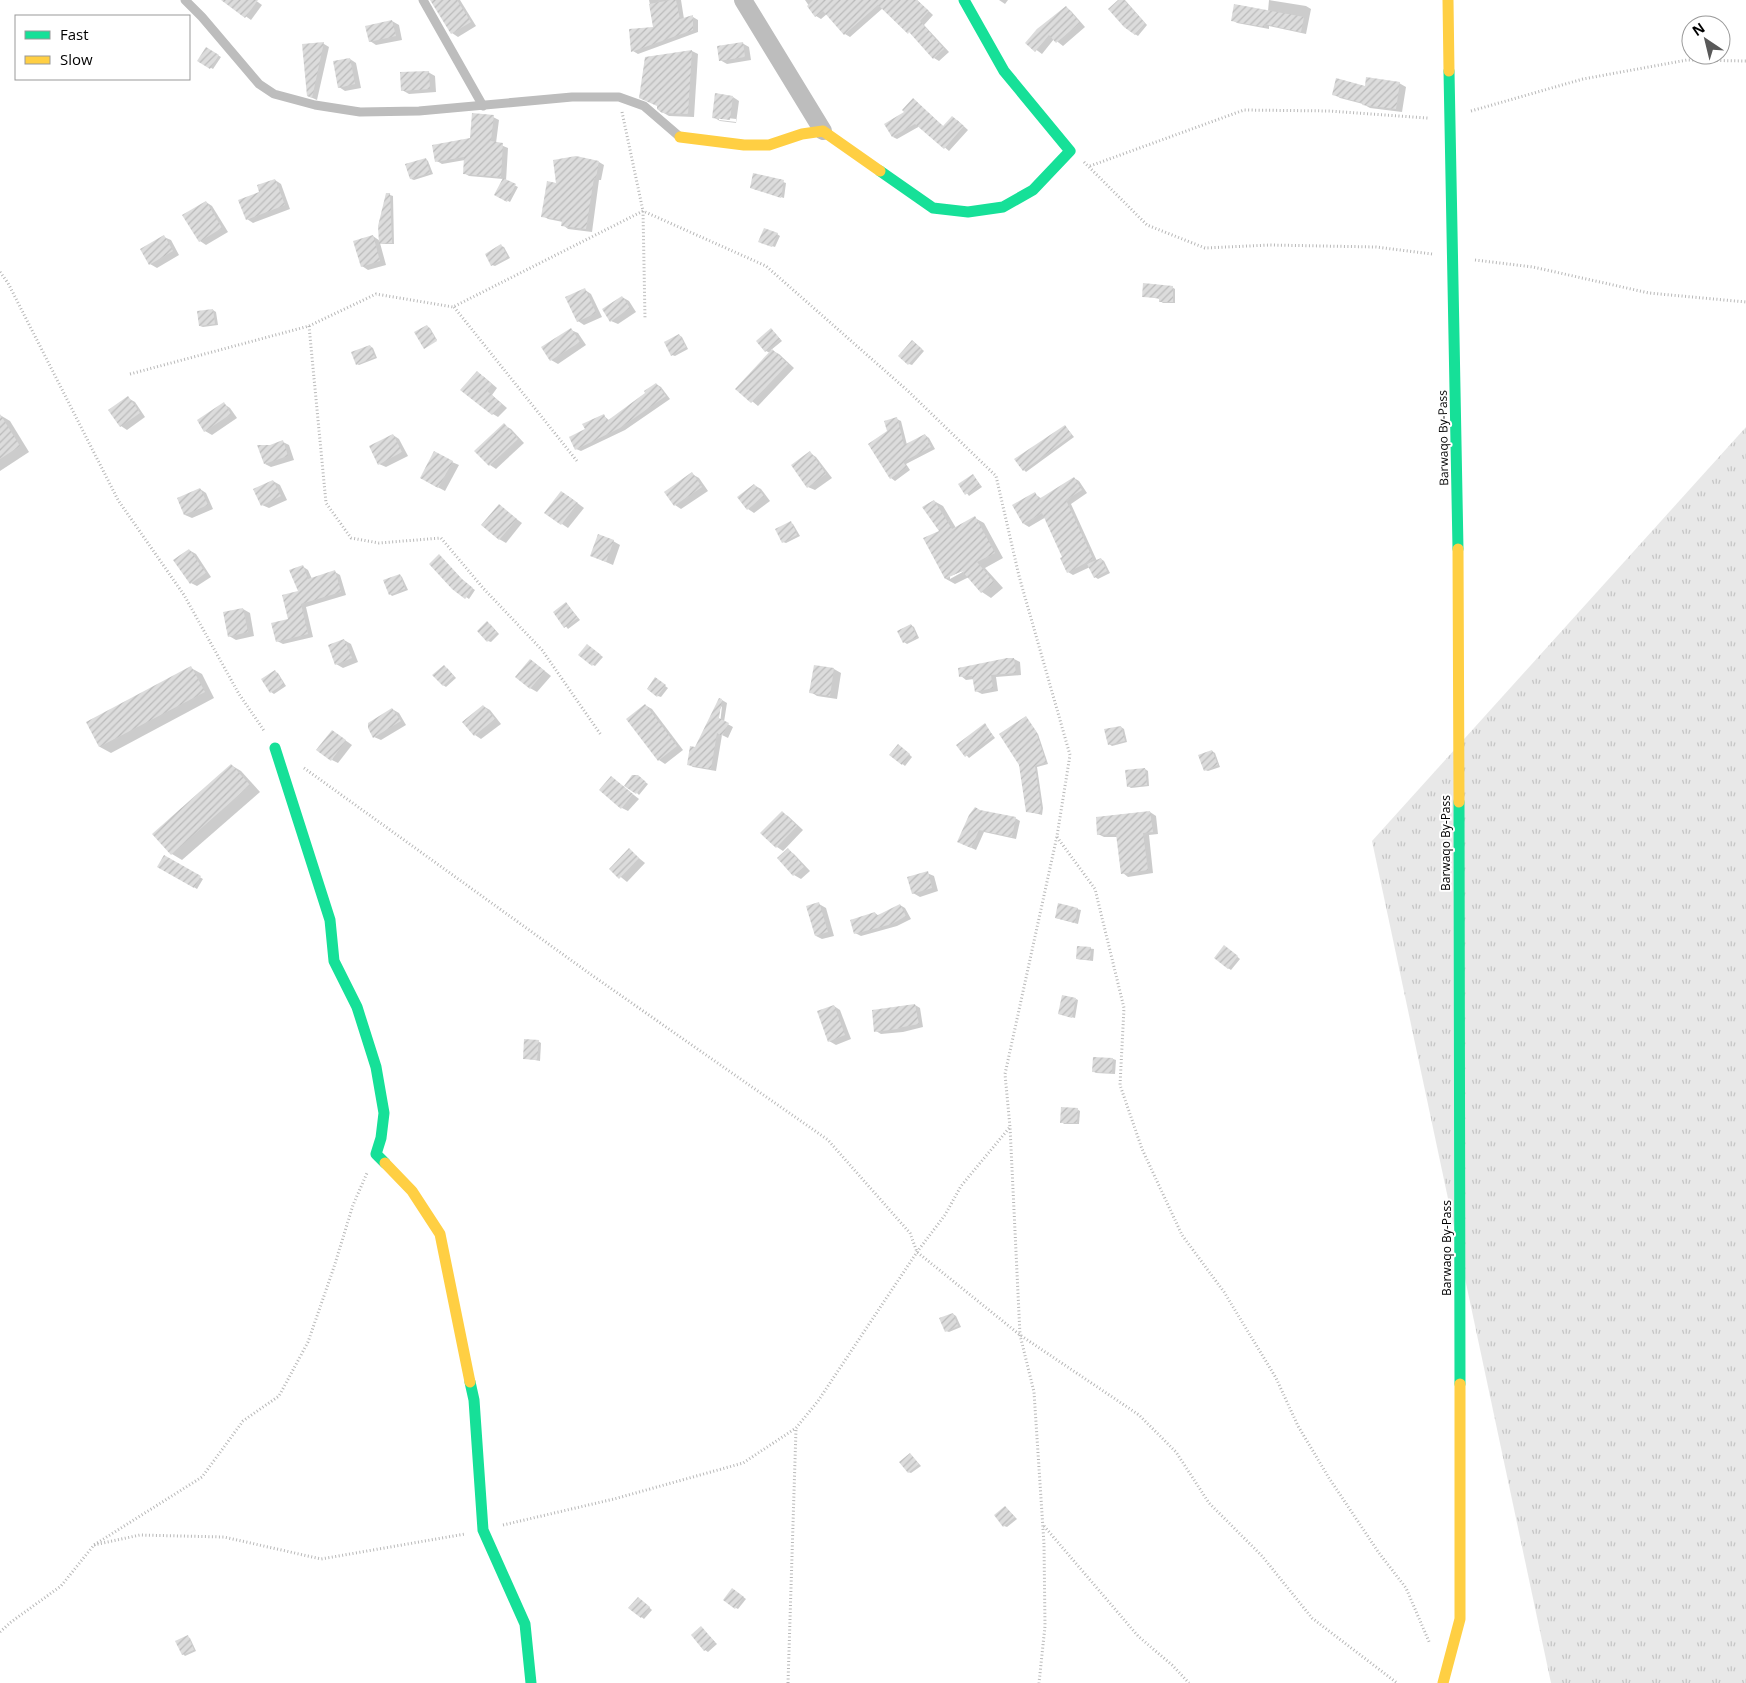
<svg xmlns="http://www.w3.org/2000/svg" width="1746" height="1683" font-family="'Open Sans',sans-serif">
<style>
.grass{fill:url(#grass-tufts)}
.shadow{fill:#0003;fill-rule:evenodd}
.building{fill:url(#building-hatch)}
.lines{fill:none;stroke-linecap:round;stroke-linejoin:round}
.path{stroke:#b8b8b8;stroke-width:3;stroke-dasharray:1 2.5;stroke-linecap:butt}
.lane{stroke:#bdbdbd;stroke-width:9}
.street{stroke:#bdbdbd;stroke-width:18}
.fast{stroke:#16e098;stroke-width:11}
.slow{stroke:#ffcf43;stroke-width:11}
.labels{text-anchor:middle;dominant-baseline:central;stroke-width:4;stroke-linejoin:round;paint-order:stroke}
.street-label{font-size:12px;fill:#000;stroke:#fff}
</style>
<defs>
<pattern id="grass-tufts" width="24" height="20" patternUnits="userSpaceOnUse" patternTransform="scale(1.25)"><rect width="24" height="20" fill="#e8e8e8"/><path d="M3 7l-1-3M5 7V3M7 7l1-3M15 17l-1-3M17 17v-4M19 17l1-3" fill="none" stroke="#c5c5c5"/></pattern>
<pattern id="building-hatch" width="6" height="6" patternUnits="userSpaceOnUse" patternTransform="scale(1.25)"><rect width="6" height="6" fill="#dcdcdc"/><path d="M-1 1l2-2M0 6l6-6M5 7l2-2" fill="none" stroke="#bbb"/></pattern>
</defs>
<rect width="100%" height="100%" fill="#fff"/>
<path class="grass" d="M1746 427V1683H1551L1372 841Z"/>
<g class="shadow">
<path d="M223 0H255L262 5 251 20Z"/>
<path d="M432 0H460L476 26 458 37 452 33Z"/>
<path d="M649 0H681L684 19 693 17 698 20V32L638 54 633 51 655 28Z"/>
<path d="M805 0H917L933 15 924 25 949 52 939 61 934 58 914 36 883 8 850 37 845 34 827 14 821 19 816 16Z"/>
<path d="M999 0H1008L1005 4Z"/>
<path d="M1120 0H1125L1147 25 1138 36 1135 34Z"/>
<path d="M1269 0 1306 6 1311 9 1306 34 1269 26V29L1237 23 1232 20 1268 11Z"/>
<path d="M1066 7 1071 11 1085 27 1063 46 1054 39 1042 54 1027 43Z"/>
<path d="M392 21 399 25 402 40 376 45 370 41Z"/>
<path d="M742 43 749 47 751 60 727 64 720 60Z"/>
<path d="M324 44 329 47 317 100 308 96 303 46Z"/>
<path d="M207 49 221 57 213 69 199 61Z"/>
<path d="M692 51 698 54 694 117 669 116 662 112 646 58Z"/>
<path d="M350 59 356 63 361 88 345 91 339 87Z"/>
<path d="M428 72 435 76 436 92 409 94 402 90Z"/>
<path d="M1399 83 1406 87 1402 112 1370 108 1363 104 1340 98 1334 94Z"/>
<path d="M733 97 739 101 736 123 720 121 713 117ZM719 117 736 119V122L719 120Z"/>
<path d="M913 99 944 127 957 120 968 130 949 151 920 126 897 139 893 137Z"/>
<path d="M493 117 499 120 496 143 508 148 506 181 518 187 510 202 495 194 503 179 469 176 464 173 465 160 442 164 437 161 471 139Z"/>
<path d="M426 159 428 161 433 174 414 180 411 179Z"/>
<path d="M599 162 604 165 601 180H599L592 232 568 229 563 225V222L548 219 543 216 558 184Z"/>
<path d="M275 180 281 184 290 209 253 223 247 219Z"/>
<path d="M783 182 786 183 784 198 754 189Z"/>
<path d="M390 195 393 196 394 244H383L380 243 386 265 368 270 362 266 373 236 380 241Z"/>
<path d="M206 202 212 206 228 232 206 245 200 241Z"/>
<path d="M777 234 780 236 775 247 763 243Z"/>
<path d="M164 237 171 240 179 255 157 268 150 264Z"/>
<path d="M501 246 504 247 510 258 495 266 492 265Z"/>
<path d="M1172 287 1175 289V303H1163L1160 301V299L1143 296Z"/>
<path d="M585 290 591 294 602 317 584 325 578 321Z"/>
<path d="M622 297 629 301 636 312 618 324 611 321Z"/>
<path d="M213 310 216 312 218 325 203 327 200 326Z"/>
<path d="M427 326 430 328 437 340 425 347Z"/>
<path d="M571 330 578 333 586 345 558 364 551 360Z"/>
<path d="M774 332 782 341 771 350 779 354 794 368 758 406 737 389 770 353 766 351Z"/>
<path d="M679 335 682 337 688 349 675 356 672 355Z"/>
<path d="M913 341 924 351 912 365 909 364Z"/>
<path d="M370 346 373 348 377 358 359 365 357 364Z"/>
<path d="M483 376 497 388 492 395 507 408 498 417 493 414Z"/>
<path d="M656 384 661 387 670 399 625 430 581 451 576 449 586 429 604 416 610 421 647 393Z"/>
<path d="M128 398 135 402 145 417 127 430 121 426Z"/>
<path d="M224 404 230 408 237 418 212 435 205 431Z"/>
<path d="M0 415 10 421 29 452 0 471Z"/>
<path d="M897 419 901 421 907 445 925 435 929 438 935 449 906 464 910 470 895 481 891 478 870 445 888 432Z"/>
<path d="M504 425 511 429 524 443 496 469 490 465Z"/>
<path d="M1065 426 1074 437 1026 472 1024 470Z"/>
<path d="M393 435 399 439 408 456 386 467 379 464Z"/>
<path d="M283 442 289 445 294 460 271 467 265 464Z"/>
<path d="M810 453 816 457 832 478 815 490 808 487Z"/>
<path d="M452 462 459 465 445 491 428 482Z"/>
<path d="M692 474 699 478 708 491 681 509 675 505Z"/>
<path d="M973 475 982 487 969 496 960 484Z"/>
<path d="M1074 478 1079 481 1087 493 1071 504 1097 561 1101 559 1104 561 1110 573 1098 579 1095 577 1090 567 1073 575 1068 572 1064 558 1046 517 1029 527 1024 524 1035 494 1042 499Z"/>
<path d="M273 481 280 485 287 500 269 508 262 505Z"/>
<path d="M754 485 761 489 770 501 754 513 748 509Z"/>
<path d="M200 489 206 493 213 509 192 518 185 515 178 499Z"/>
<path d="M568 496 584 508 568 528 562 524Z"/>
<path d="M934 501 943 506 956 528 975 518 984 523 1003 558 985 568 1003 588 991 598 982 592 969 577 955 584 946 579 925 538 941 532ZM968 569 950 579V576Z"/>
<path d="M499 506 522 523 506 543 499 539Z"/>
<path d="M791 523 793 524 800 536 786 543 783 542Z"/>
<path d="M613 541 620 545 613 565 592 556Z"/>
<path d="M189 550 196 554 211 577 197 586 191 583Z"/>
<path d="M440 556 465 583 475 590 469 599 453 588Z"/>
<path d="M302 566 308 570 312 579 335 572 340 575 346 595 306 607 313 637 283 644 277 641 290 619 299 592Z"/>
<path d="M400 575 402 577 408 590 392 596 390 594Z"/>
<path d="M566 603 580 620 568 629 554 612Z"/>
<path d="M243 609 250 613 254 636 236 640 229 636Z"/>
<path d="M490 624 499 634 491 642 488 641Z"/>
<path d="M911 625 914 627 919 638 907 644 904 642 899 631Z"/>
<path d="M344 640 351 644 358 662 343 668 336 664Z"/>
<path d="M590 647 603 657 595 666 593 665Z"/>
<path d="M1014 659 1020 662 1021 675 996 677 998 691 982 694 976 691 974 679 966 680 961 676 960 669Z"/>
<path d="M531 660 551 676 537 692 530 688Z"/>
<path d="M815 666 834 669 841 673 837 699 817 696 811 692Z"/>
<path d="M191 668 202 674 214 698 111 753 100 747 88 723Z"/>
<path d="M447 668 456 678 446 687 443 685Z"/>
<path d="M275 672 278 673 286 686 274 694 271 692Z"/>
<path d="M655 679 668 688 661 697 658 696Z"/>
<path d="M722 700 727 703 724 722 733 727 728 738 722 735 716 771 693 767 688 764ZM722 706 720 724H717L719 711Z"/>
<path d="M645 705 652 709 683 750 665 764 659 760Z"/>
<path d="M483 706 490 710 501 724 481 739 475 735Z"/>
<path d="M392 709 399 713 406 725 381 740 374 737Z"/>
<path d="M1026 718 1038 734 1048 764 1037 767 1043 808 1042 815 1027 811Z"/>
<path d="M985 725 995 738 969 758 958 746Z"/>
<path d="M1121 727 1124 729 1127 742 1112 746 1109 744Z"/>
<path d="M338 735 352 745 338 763 332 760Z"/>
<path d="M901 747 912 757 905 766 891 755Z"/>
<path d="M1212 751 1215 753 1220 767 1208 771 1205 770Z"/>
<path d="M231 765 241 771 260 792 182 860 172 854 154 834Z"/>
<path d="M1145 769 1148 771 1149 786 1131 788 1128 786Z"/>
<path d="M611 777 639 799 628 811 622 808Z"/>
<path d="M641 779 648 784 639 795 637 793Z"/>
<path d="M980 811 1015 818 1020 821 1016 839 984 832 976 850 963 844Z"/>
<path d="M1150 812 1156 816 1158 834 1149 835 1153 873 1128 877 1123 873 1118 837H1104L1098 834Z"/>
<path d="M782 813 788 816 803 830 783 851 777 847Z"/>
<path d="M629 850 645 863 627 882 611 869Z"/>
<path d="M788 850 794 854 810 871 801 879 794 875 779 858Z"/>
<path d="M164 856 203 879 197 889 159 866Z"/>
<path d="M927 873 934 876 938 891 920 897 913 893Z"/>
<path d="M819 904 826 908 834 936 822 939 816 936Z"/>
<path d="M900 905 905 908 911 919 897 926 861 936 855 933 875 913 879 916Z"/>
<path d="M1059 905 1081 910 1078 924 1056 918Z"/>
<path d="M1078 947 1094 949 1093 961 1077 959Z"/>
<path d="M1227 948 1240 959 1231 970 1228 968Z"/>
<path d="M1076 999 1078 1000 1075 1018 1059 1014Z"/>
<path d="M915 1005 920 1008 923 1027 903 1032 881 1034 876 1031Z"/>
<path d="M834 1006 840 1010 851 1039 836 1045 829 1041Z"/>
<path d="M538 1041 541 1043 540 1061 524 1058Z"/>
<path d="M1113 1059 1116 1060 1115 1074 1096 1073 1093 1071Z"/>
<path d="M1077 1109 1080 1111 1079 1124H1064L1062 1122Z"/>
<path d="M953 1314 956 1316 961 1327 949 1332 946 1331Z"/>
<path d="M910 1454 921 1466 911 1473 908 1472Z"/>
<path d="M1005 1507 1017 1519 1007 1527 1004 1526Z"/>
<path d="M735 1591 746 1599 738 1609 736 1608Z"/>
<path d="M641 1600 652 1610 644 1619 630 1608Z"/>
<path d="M701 1628 717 1644 708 1652 705 1650Z"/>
<path d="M188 1637 190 1638 196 1651 185 1656 183 1654Z"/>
</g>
<g class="building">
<path d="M221 0H258L245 18Z"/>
<path d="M430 0H457L471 22 451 34Z"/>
<path d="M671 0H676L680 19 693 15V30L631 52 629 29 653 27 649 4Z"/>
<path d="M813 0H917L929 11 920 21 944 49 933 59 909 32 908 34 878 5 844 35 823 11 815 17 807 6Z"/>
<path d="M1118 0H1124L1145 23 1135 35 1124 27 1108 9Z"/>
<path d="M1234 4 1304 17 1301 32 1264 24V27L1231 21Z"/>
<path d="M1066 6 1080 23 1056 43 1049 35 1035 52 1025 43 1037 29Z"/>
<path d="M392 20 396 36 369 42 365 26Z"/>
<path d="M324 42 312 98 307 96 302 44Z"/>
<path d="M743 42 745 57 719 61 717 46Z"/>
<path d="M206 47 219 55 210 69 197 61Z"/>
<path d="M692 50 688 114 662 113 657 109V106L639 98 645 57Z"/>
<path d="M350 58 355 84 338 88 333 61Z"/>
<path d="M429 71 430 89 401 91 400 72Z"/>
<path d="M1366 77 1400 82 1396 109 1362 105 1363 103 1332 95 1336 78 1365 86Z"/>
<path d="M715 93 733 96 730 120 712 118Z"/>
<path d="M913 98 943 126 952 116 964 126 944 149 915 124 892 137 884 124 904 112 902 110Z"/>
<path d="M472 113 494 115 491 141 503 143 501 177 463 174 464 157 435 162 432 145 470 138Z"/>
<path d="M576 156 599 161 596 178H594L586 229 561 226 562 220 541 217 547 181 556 183 553 160Z"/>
<path d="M426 158 430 173 410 179 405 164Z"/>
<path d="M753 173 784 180 781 198 750 188Z"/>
<path d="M503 178 516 184 507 202 494 195Z"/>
<path d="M275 179 285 205 246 220 238 200 259 192 257 185Z"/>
<path d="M386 193H390L392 243 379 244 378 226Z"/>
<path d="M206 201 222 228 199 242 182 215Z"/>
<path d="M764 228 778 233 772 247 758 242Z"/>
<path d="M164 235 173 251 149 265 140 249Z"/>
<path d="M373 235 380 261 361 267 353 241Z"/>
<path d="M501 244 508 257 491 266 485 254Z"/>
<path d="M1143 283 1173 286V302H1159V298L1142 297Z"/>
<path d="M585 288 596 313 577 322 565 297Z"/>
<path d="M622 296 630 308 610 322 602 309Z"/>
<path d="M213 309 215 324 199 326 197 311Z"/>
<path d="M427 325 437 341 424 349 414 332Z"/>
<path d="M571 328 580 342 550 361 541 347Z"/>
<path d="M771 328 780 339 765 352 756 341Z"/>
<path d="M679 334 686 347 671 356 664 342Z"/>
<path d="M912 340 922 349 908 365 898 356Z"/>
<path d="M370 345 375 357 356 365 351 352Z"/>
<path d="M772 349 788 364 751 403 735 389Z"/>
<path d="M477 371 492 384 487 391 502 404 492 415 460 390Z"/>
<path d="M656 383 666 396 620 428 575 450 569 437 585 429 582 424 604 414 607 421 645 393 644 391Z"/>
<path d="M128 396 140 413 120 427 108 410Z"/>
<path d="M224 402 231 414 204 432 197 420Z"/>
<path d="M0 414 20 446 0 459Z"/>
<path d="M897 417 904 445 925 434 931 447 903 462 907 467 890 479 868 444 887 431 884 421Z"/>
<path d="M504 423 518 439 489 466 474 451Z"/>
<path d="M1065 425 1072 435 1023 471 1014 459Z"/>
<path d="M393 434 402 452 378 465 369 446Z"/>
<path d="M283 440 288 456 264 464 257 445H270Z"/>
<path d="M434 451 453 461 438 488 420 478Z"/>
<path d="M810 451 826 474 807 488 791 465Z"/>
<path d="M692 472 702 487 674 506 664 492Z"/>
<path d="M973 474 980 485 965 495 958 484Z"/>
<path d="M1074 477 1082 490 1066 500 1093 559 1067 573 1060 558 1062 557 1042 513 1023 524 1012 505 1035 492 1039 499Z"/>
<path d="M273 480 281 496 261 506 253 489Z"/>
<path d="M754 484 764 496 747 510 737 497Z"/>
<path d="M200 488 208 505 184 515 177 498Z"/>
<path d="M561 491 578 503 561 525 544 513Z"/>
<path d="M934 500 952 529 975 516 995 553 977 562 994 582 981 593 962 571 945 579 923 538 939 531 922 507Z"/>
<path d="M499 504 517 519 499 540 481 525Z"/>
<path d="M791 521 797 535 782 543 775 529Z"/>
<path d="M598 534 614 540 606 562 590 556Z"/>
<path d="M189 549 206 573 190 584 173 560Z"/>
<path d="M439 554 462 579 473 588 465 599 452 589 429 564Z"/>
<path d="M1101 558 1107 571 1094 578 1087 564Z"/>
<path d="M303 565 308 579 335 570 341 592 301 604 308 634 276 642 271 623 288 619 282 595 298 591 289 570Z"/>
<path d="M400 574 405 589 389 595 383 580Z"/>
<path d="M566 602 578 618 564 628 553 612Z"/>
<path d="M243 608 248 632 228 637 223 612Z"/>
<path d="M487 621 497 632 487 642 477 631Z"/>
<path d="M911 624 917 637 903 643 897 631Z"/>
<path d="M344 639 352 658 335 665 328 645Z"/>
<path d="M587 644 601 655 592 666 578 655Z"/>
<path d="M1007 658H1014L1016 673 991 675 993 688 975 692 972 676 959 677 958 668Z"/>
<path d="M530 659 545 671 530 689 515 677Z"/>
<path d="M444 665 454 676 443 686 432 675Z"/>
<path d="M814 665 834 668 830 696 809 693Z"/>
<path d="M191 666 205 692 99 747 86 722Z"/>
<path d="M275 670 284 684 270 693 261 679Z"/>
<path d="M655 677 666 685 657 697 647 689Z"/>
<path d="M719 698 722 699 719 718 729 723 722 736 717 733 711 769 687 765 690 746 695 747Z"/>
<path d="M645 704 677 746 658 761 626 719Z"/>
<path d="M483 705 495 719 474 736 462 722Z"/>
<path d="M392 708 401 721 373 738 368 728V723Z"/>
<path d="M1026 716 1036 731 1046 762 1035 766 1041 806 1040 814 1026 812 1019 765 999 734Z"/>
<path d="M985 723 993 736 965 757 956 745Z"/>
<path d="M1121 726 1125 741 1108 745 1104 729Z"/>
<path d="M332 730 346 740 331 761 316 750Z"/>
<path d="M898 744 910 754 902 765 889 755Z"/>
<path d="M1212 750 1218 765 1204 771 1198 755Z"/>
<path d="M231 764 250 785 171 855 152 834Z"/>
<path d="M1145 768 1147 785 1127 787 1125 770Z"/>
<path d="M632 775H638L646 782 636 794 624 786Z"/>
<path d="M611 776 633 794 621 809 599 790Z"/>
<path d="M975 807 980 810 1016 817 1012 837 979 830 971 848 957 842 969 815Z"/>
<path d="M782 811 797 826 776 848 760 833Z"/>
<path d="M1150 811 1153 832 1143 833 1148 870 1121 874 1116 834 1097 835 1096 817Z"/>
<path d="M629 848 639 858 619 879 609 869Z"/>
<path d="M788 848 804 867 793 876 777 858Z"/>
<path d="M164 855 201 876 194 888 157 867Z"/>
<path d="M928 871 932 888 912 894 907 877Z"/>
<path d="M819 902 828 932 815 936 806 906Z"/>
<path d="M1058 903 1078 908 1075 923 1055 918Z"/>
<path d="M900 904 906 916 892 924 854 934 850 920 875 912 876 916Z"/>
<path d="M1224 945 1238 956 1228 969 1214 958Z"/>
<path d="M1077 946 1091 947 1090 960 1076 959Z"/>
<path d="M1062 995 1076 998 1072 1018 1058 1014Z"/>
<path d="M915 1004 919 1024 898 1028V1029L874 1032 872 1010Z"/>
<path d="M834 1005 845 1035 828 1042 817 1011Z"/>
<path d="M524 1039 539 1040 537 1060 523 1059Z"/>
<path d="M1093 1057 1113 1058 1112 1073 1092 1072Z"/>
<path d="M1061 1107 1078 1108 1077 1123H1060Z"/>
<path d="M953 1313 958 1326 945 1332 939 1318Z"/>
<path d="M910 1453 919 1464 908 1473 899 1462Z"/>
<path d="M1005 1506 1015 1517 1003 1527 994 1515Z"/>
<path d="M732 1588 744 1597 735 1609 723 1600Z"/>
<path d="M638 1597 650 1607 641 1618 628 1608Z"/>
<path d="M701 1626 715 1642 704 1651 691 1635Z"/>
<path d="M188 1635 194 1650 182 1655 175 1641Z"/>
</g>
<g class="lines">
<g class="path">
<path d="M1471 111 1583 79 1687 60 1746 61"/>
<path d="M622 112 643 211 645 319"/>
<path d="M1084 162 1147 225 1205 248 1270 245 1376 247 1432 254"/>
<path d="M1090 166 1244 110 1330 111 1428 118"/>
<path d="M1475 260 1533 267 1649 293 1746 302"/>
<path d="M0 272 8 283 118 500 184 595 239 694 265 732"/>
<path d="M454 307 577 461"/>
<path d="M309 326 326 503 351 538 379 543 441 538 483 588 542 650 601 735"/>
<path d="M130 374 309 326 376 294 453 307 643 211 766 266 908 391 996 476 1019 576 1070 755 1057 836 1005 1074 1010 1127 1020 1335 1034 1392 1044 1544 1045 1626 1039 1683"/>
<path d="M304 768 593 976 828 1140 910 1233 917 1252 1020 1335 1139 1415 1176 1452 1209 1503 1262 1556 1312 1618 1397 1683"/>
<path d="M1057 837 1095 889 1124 1008 1120 1085 1142 1149 1182 1235 1224 1292 1276 1378 1298 1426 1329 1478 1379 1553 1406 1588 1430 1644"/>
<path d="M503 1525 614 1499 743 1463 796 1428 818 1401 917 1252 945 1215 961 1186 1010 1127"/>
<path d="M1044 1526 1138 1636 1172 1665 1189 1683"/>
<path d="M94 1545 140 1535 224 1537 321 1559 465 1534"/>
<path d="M0 1632 11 1622 61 1586 94 1545 202 1477 243 1421 279 1396 308 1342 334 1267 353 1205 367 1173"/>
<path d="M788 1683 796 1429"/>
</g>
<g class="lane">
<path d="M185 0 202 17 259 84 274 94 315 105 360 112 419 111 572 97H619L644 106 680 137"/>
<path d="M423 0 483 106"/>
</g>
<path class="street" d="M743 0 823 131"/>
<g class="fast">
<path d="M1449 71 1458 549"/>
<path d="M880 171 933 208 968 212 1003 207 1033 190 1070 151 1004 71 964 0"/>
<path d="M275 748 330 920 334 961 357 1007 376 1067 384 1113 381 1138 376 1154 385 1163"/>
<path d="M1459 802 1460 1384"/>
<path d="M470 1382 474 1400 483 1530 525 1624 531 1683"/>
</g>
<g class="slow">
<path d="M1448 0 1449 71"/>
<path d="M680 137 744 145H769L802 134 823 131 880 171"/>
<path d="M1458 549 1459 802"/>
<path d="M385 1163 412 1191 440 1234 470 1382"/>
<path d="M1443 1683 1460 1619V1384"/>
</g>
</g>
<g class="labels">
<g class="street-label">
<text transform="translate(1443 438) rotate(-91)">Barwaqo By-Pass</text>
<text transform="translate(1445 843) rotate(-90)">Barwaqo By-Pass</text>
<text transform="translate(1446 1248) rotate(-90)">Barwaqo By-Pass</text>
</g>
</g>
<rect x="15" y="15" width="175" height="65" fill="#ffffff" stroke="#999999"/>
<rect x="25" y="31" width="25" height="8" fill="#16e098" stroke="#999999"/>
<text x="60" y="40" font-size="15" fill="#000000">Fast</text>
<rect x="25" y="56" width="25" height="8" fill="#ffcf43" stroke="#999999"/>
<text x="60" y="65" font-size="15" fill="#000000">Slow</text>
<g transform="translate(1706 40) rotate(325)"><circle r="24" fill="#ffffff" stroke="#999999"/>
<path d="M0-4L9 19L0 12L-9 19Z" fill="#595959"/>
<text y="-8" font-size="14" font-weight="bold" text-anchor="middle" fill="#000000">N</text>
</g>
</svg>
